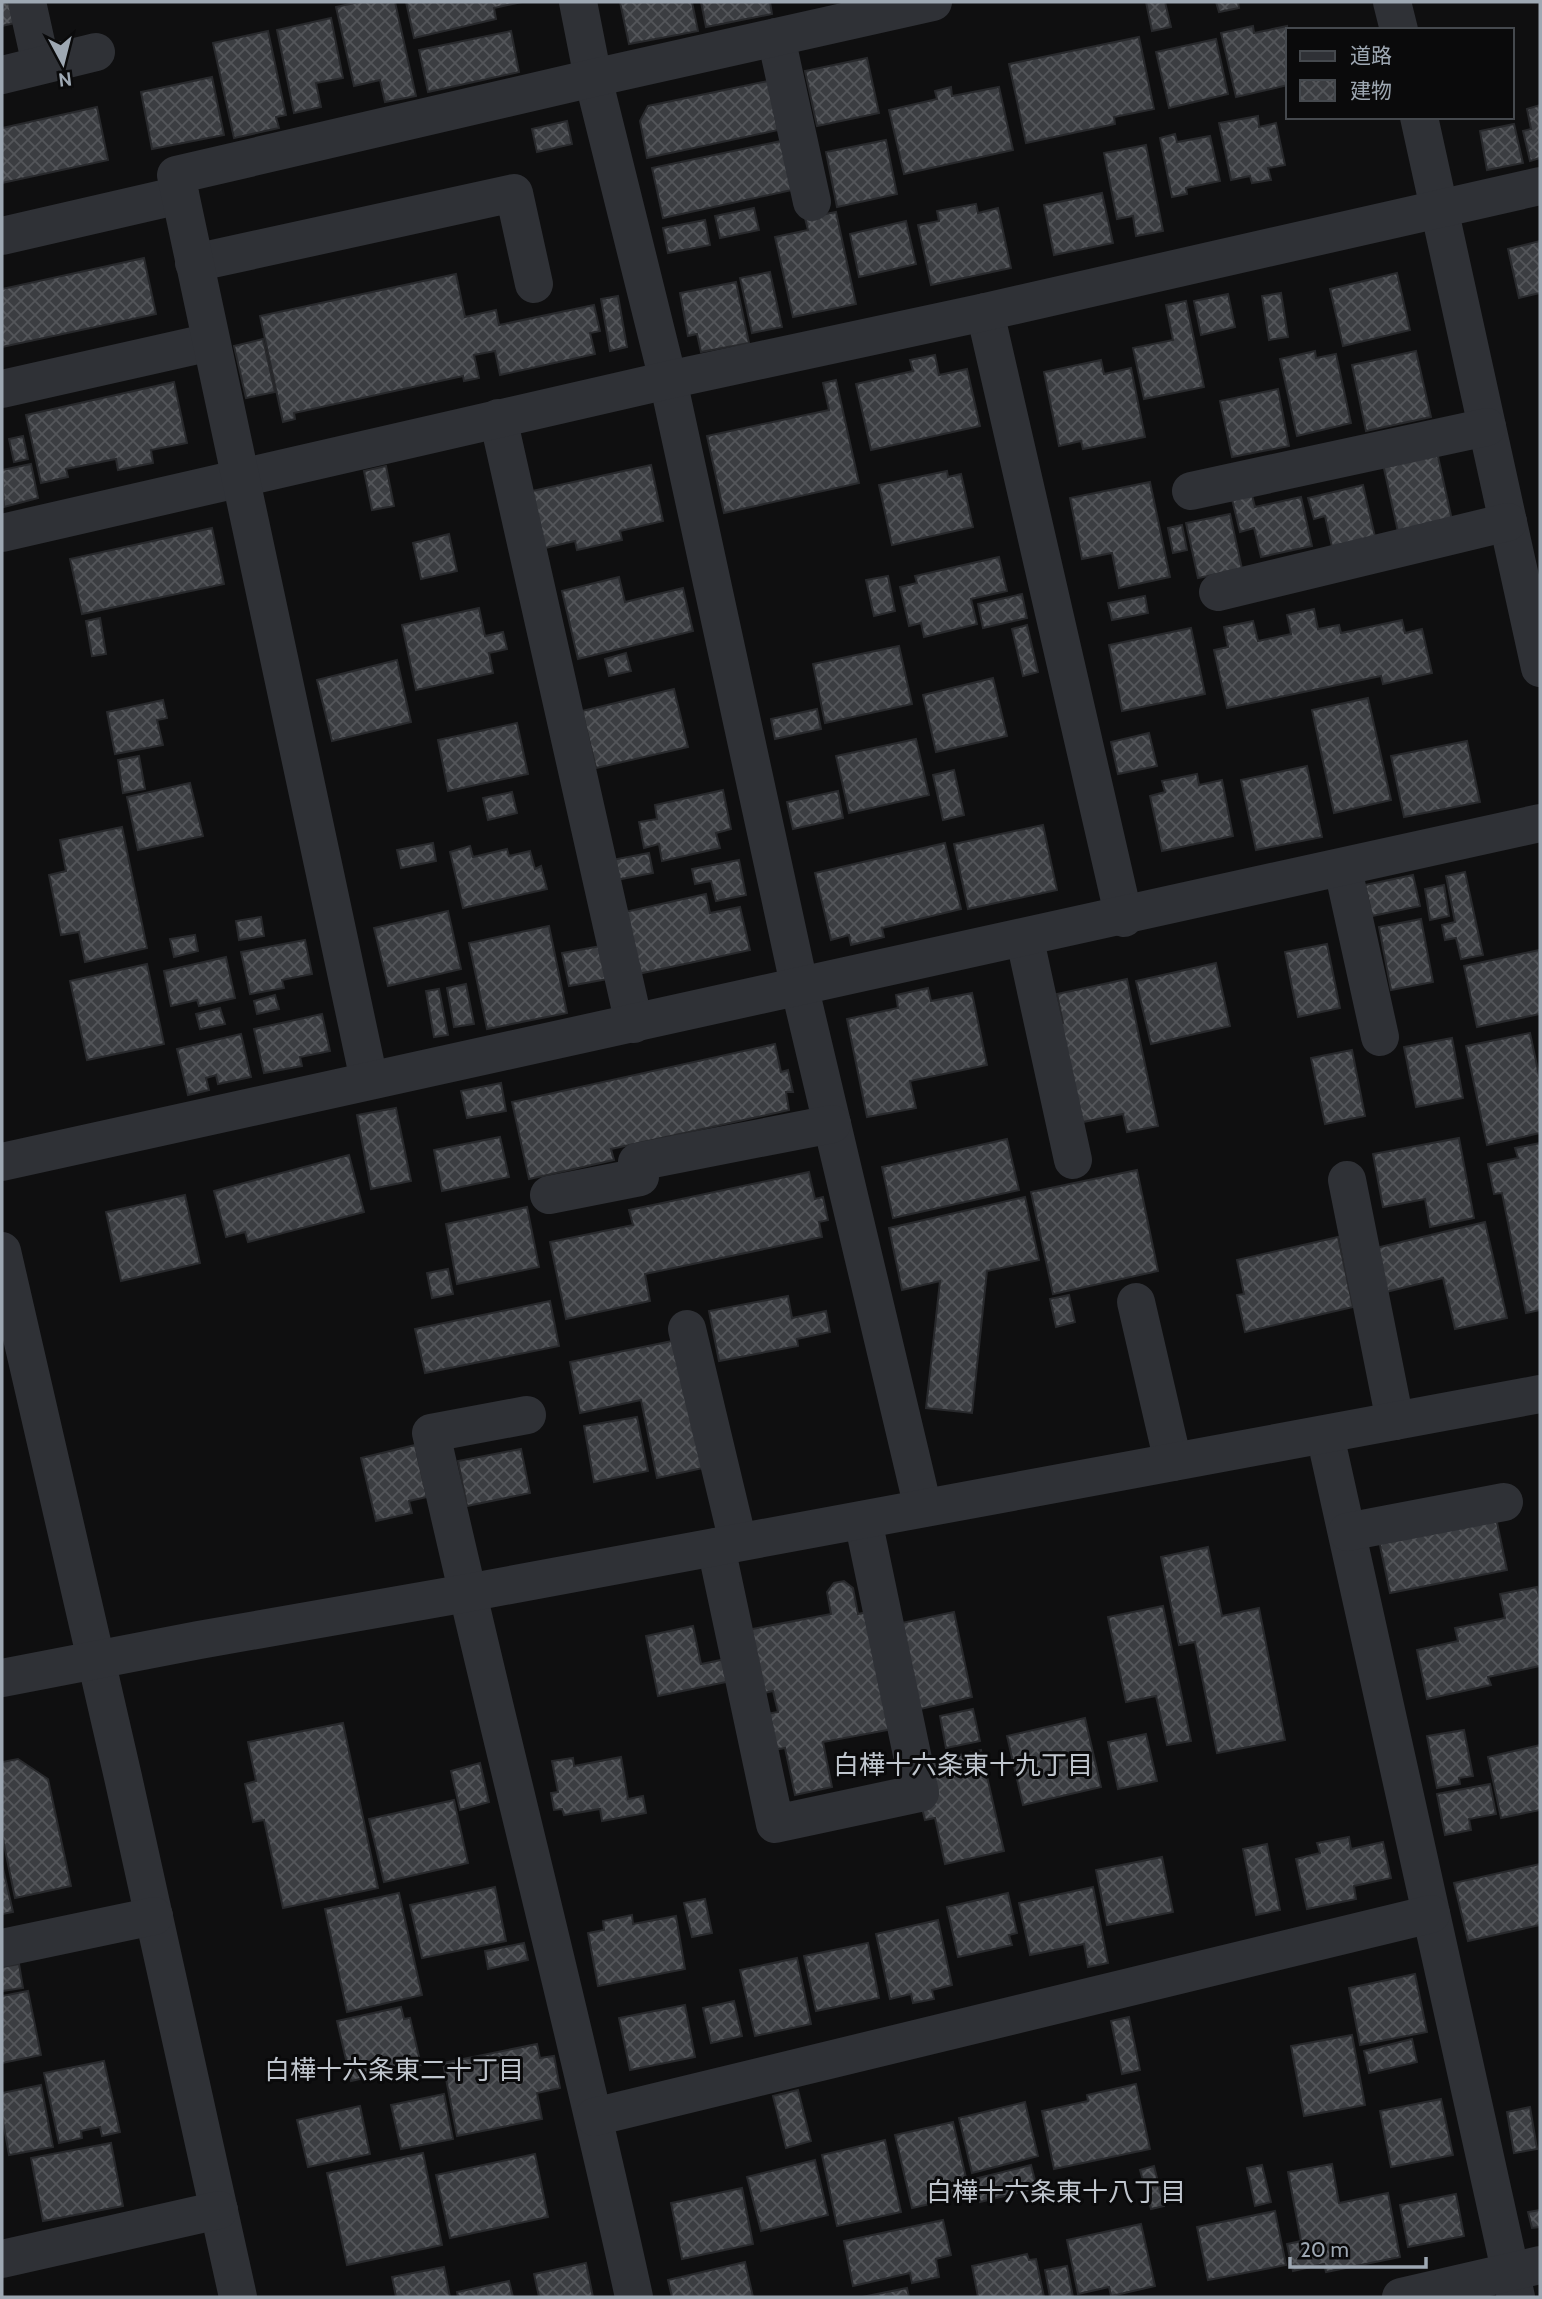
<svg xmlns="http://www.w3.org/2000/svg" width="1542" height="2299" font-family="Cabin,'Noto Sans JP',sans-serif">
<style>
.building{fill:url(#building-cross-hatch);stroke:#28292c;stroke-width:2}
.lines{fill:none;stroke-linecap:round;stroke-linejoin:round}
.minor{stroke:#2f3136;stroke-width:38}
.labels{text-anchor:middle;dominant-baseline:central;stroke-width:6;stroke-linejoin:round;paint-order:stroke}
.neighbourhood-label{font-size:26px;fill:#c0c6ce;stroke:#0a0a0b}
</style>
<defs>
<pattern id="building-cross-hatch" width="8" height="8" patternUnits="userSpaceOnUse" patternTransform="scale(1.75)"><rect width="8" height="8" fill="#3b3d41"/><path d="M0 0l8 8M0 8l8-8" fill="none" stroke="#54565a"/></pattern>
</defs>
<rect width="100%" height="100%" fill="#0f0f10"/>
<g class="building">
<path d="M2 2H10L15 23 2 26Z"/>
<path d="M359 2H395L416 96 385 102 380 80 354 86 336 7Z"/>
<path d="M406 2H522L494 8 496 19 414 38Z"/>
<path d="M620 2H692L698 31 629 44Z"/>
<path d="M701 2H770L772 14 706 27Z"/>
<path d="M1146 2H1165L1171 27 1152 31Z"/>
<path d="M1216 2H1238L1239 8 1219 12Z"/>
<path d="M331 18 343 78 316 83 321 107 294 113 277 30Z"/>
<path d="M1253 26 1254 33 1287 26 1288 85 1236 97 1221 33Z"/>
<path d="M268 31 286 115 276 117 279 128 234 138 213 43Z"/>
<path d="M511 31 519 72 428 92 419 50Z"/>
<path d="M1139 37 1154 109 1114 117 1115 124 1026 143 1009 64Z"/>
<path d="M1216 39 1228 94 1169 108 1156 52Z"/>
<path d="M867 58 879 113 817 126 805 71Z"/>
<path d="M212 77 224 135 152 149 141 92Z"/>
<path d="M768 81 778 130 647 158 640 121 648 106Z"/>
<path d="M951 87 952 96 999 87 1013 150 904 174 889 110 937 99 935 91Z"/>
<path d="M1540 105V158L1530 161 1523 131 1531 129 1527 109Z"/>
<path d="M97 107 108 160 2 183V128Z"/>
<path d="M1258 116 1259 127 1276 123 1285 165 1268 168 1271 180 1252 183 1250 176 1231 180 1219 123Z"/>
<path d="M567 121 572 144 537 152 532 129Z"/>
<path d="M1514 124 1523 163 1487 170 1480 131Z"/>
<path d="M1175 134 1177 142 1210 136 1220 181 1186 188 1187 194 1172 197 1160 138Z"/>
<path d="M886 140 897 194 837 207 826 152Z"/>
<path d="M781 141 792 190 663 218 652 168Z"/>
<path d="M1146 145 1163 231 1136 236 1133 216 1117 219 1104 153Z"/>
<path d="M1102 193 1113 243 1054 255 1044 205Z"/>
<path d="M976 204 978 213 998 208 1011 268 931 285 918 225 939 221 937 211Z"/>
<path d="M754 208 759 230 720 238 715 216Z"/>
<path d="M836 212 856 304 793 317 775 237 808 230 805 218Z"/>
<path d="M705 220 710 245 668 253 663 228Z"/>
<path d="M906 221 916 264 859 277 850 234Z"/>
<path d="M1540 241V293L1519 298 1508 249Z"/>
<path d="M144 258 156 314 2 347V289Z"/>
<path d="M770 272 782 327 752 333 740 278Z"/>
<path d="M1397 273 1410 330 1343 346 1330 289Z"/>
<path d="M456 274 465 317 496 310 499 325 594 305 600 331 590 333 595 354 500 375 495 351 474 355 479 378 464 381 463 376 294 413 295 419 283 422 260 316Z"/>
<path d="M736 282 749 343 701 352 697 334 688 336 680 293Z"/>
<path d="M1281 293 1288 337 1269 340 1262 296Z"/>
<path d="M1228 294 1235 327 1201 335 1194 301Z"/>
<path d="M618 296 627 347 610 351 601 299Z"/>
<path d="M1186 301 1204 387 1144 399 1133 348 1173 340 1166 305Z"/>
<path d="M263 339 275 392 246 398 234 346Z"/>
<path d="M1315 351 1316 358 1336 354 1351 423 1297 436 1280 359Z"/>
<path d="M1416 351 1431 417 1366 431 1352 365Z"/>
<path d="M935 355 939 375 967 369 980 426 871 450 856 384 913 371 910 360Z"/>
<path d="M1101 360 1104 374 1131 368 1145 437 1083 449 1081 441 1059 446 1044 372Z"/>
<path d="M836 380 859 483 724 513 707 436 829 410 823 383Z"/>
<path d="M174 382 187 443 151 450 153 463 118 470 116 459 66 469 68 477 41 483 26 415Z"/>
<path d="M1278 389 1289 446 1232 457 1220 401Z"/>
<path d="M23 436 28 459 14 462 9 439Z"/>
<path d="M1437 452 1452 520 1398 532 1383 464Z"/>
<path d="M31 464 38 498 4 507 2 470Z"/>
<path d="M651 465 663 521 620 531 622 540 577 550 575 541 545 548 532 491Z"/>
<path d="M386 466 394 506 372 510 364 471Z"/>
<path d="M947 471 948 477 961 474 973 527 892 545 879 485Z"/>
<path d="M1150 482 1170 577 1119 588 1112 553 1082 559 1070 498Z"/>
<path d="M1363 485 1376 541 1333 551 1325 516 1314 519 1308 498Z"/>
<path d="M1251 491 1255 507 1301 497 1312 546 1261 557 1254 528 1240 532 1231 495Z"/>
<path d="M1230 514 1242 569 1198 578 1186 523Z"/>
<path d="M1182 525 1187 550 1173 553 1168 528Z"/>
<path d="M212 528 224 584 82 614 70 559Z"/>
<path d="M449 534 457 571 421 579 413 543Z"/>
<path d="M999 557 1007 591 971 599 977 624 924 637 921 623 909 626 900 587 917 583 915 576Z"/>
<path d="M888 576 895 611 874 616 866 580Z"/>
<path d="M619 577 625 602 683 588 693 631 578 659 562 591Z"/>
<path d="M1022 594 1027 618 983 628 978 604Z"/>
<path d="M1145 596 1148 613 1112 620 1108 603Z"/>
<path d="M479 608 485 636 503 632 507 649 489 653 493 673 416 690 402 625Z"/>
<path d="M1314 609 1318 629 1339 625 1341 633 1402 620 1405 633 1422 629 1432 673 1383 684 1381 676 1227 708 1214 650 1228 647 1224 627 1253 621 1258 641 1291 634 1287 615Z"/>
<path d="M100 618 106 654 92 656 86 621Z"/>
<path d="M1027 625 1038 672 1023 676 1012 629Z"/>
<path d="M1191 628 1205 694 1122 711 1109 645Z"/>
<path d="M899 646 912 704 825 723 813 664Z"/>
<path d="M626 653 631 671 609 676 605 659Z"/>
<path d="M397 660 411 722 332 741 317 680Z"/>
<path d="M993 678 1007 736 936 752 923 695Z"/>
<path d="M674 689 688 747 596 768 582 711Z"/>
<path d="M1368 698 1391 800 1334 813 1312 710Z"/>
<path d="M163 700 167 718 157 720 163 745 115 754 107 712Z"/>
<path d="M817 709 821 729 775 739 771 719Z"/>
<path d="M517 723 528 774 448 791 438 740Z"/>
<path d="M1149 733 1157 766 1118 774 1111 742Z"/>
<path d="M916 739 929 795 849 813 836 756Z"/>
<path d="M1467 741 1480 802 1404 817 1391 756Z"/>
<path d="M139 756 145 789 123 793 118 760Z"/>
<path d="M1307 766 1322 837 1256 850 1241 780Z"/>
<path d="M954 770 964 815 943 820 933 775Z"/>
<path d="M1197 774 1199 785 1222 780 1233 836 1162 851 1150 796 1165 792 1162 781Z"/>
<path d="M190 783 203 836 138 850 127 797Z"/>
<path d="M723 790 731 829 716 833 720 848 662 861 659 844 644 848 639 822 657 819 655 805Z"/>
<path d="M838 791 843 818 793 829 787 802Z"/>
<path d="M512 792 517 813 488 820 483 798Z"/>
<path d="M1043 825 1057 890 968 909 954 844Z"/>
<path d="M122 827 147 948 85 962 79 932 61 935 49 875 66 871 60 840Z"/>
<path d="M433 843 436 861 401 868 397 850Z"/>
<path d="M945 843 961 909 882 928 884 937 851 945 849 935 831 940 815 873Z"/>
<path d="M470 846 473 857 507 849 509 856 530 851 535 869 541 866 547 889 463 908 450 852Z"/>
<path d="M649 853 653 873 616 880 612 860Z"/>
<path d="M739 860 746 895 716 901 711 881 695 884 692 869Z"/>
<path d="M1465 872 1483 955 1461 959 1456 938 1445 940 1442 925 1455 922 1446 876Z"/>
<path d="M1413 875 1420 906 1372 916 1365 885Z"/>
<path d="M1444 885 1449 916 1430 920 1425 889Z"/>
<path d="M706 894 710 913 740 907 750 950 638 974 625 912Z"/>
<path d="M448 911 461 969 388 986 374 928Z"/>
<path d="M261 917 264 936 239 940 236 921Z"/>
<path d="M1421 919 1433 982 1391 990 1379 927Z"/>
<path d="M549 926 567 1013 487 1029 469 943Z"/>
<path d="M195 935 198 951 174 957 170 939Z"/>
<path d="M305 940 312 974 282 980 284 988 250 994 241 952Z"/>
<path d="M1327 944 1340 1008 1298 1017 1285 952Z"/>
<path d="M601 946 608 979 569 986 562 953Z"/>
<path d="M1539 950 1540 1014 1477 1027 1464 966Z"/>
<path d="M226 957 235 998 199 1006 197 1000 171 1006 164 971Z"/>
<path d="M1216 963 1230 1026 1151 1044 1136 981Z"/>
<path d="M147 964 164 1044 87 1060 70 981Z"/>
<path d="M1127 979 1158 1126 1127 1132 1123 1114 1083 1122 1051 1025 1063 1023 1057 994Z"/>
<path d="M466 984 474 1024 454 1027 447 988Z"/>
<path d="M928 988 931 1001 972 993 987 1065 910 1081 916 1108 867 1117 847 1019 898 1008 896 995Z"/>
<path d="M439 989 448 1035 434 1037 426 991Z"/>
<path d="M275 995 279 1009 257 1014 254 1001Z"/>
<path d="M220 1008 225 1024 200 1029 196 1014Z"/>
<path d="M322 1014 330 1051 300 1057 302 1066 264 1073 254 1029Z"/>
<path d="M1530 1033 1540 1080V1133L1487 1145 1466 1046Z"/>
<path d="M241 1034 251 1077 218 1084 216 1075 206 1078 209 1090 188 1095 177 1049Z"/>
<path d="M1452 1038 1463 1098 1416 1107 1404 1047Z"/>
<path d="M775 1044 781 1072 788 1070 793 1092H786L789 1110 611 1149 614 1160 529 1179 512 1102Z"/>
<path d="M1352 1050 1365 1116 1325 1124 1311 1058Z"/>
<path d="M501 1083 506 1111 467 1118 461 1091Z"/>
<path d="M396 1108 411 1181 371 1189 357 1115Z"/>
<path d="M500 1137 509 1177 442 1191 434 1150Z"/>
<path d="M1459 1138 1474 1218 1430 1227 1425 1199 1383 1207 1373 1154Z"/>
<path d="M1007 1139 1019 1190 893 1218 882 1167Z"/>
<path d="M1540 1143V1310L1526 1313 1502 1193 1494 1194 1488 1164 1518 1158 1515 1148Z"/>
<path d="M349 1155 364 1212 248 1242 245 1232 226 1237 214 1191Z"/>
<path d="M1137 1170 1158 1271 1053 1294 1031 1192Z"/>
<path d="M809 1172 815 1199 823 1197 828 1220 819 1222 822 1237 645 1274 650 1301 566 1319 550 1242 633 1225 629 1210Z"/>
<path d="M185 1195 200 1263 121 1281 106 1212Z"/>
<path d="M1025 1197 1039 1260 987 1271 972 1413 926 1408 940 1281 902 1290 889 1228Z"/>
<path d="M527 1207 539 1267 457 1284 446 1224Z"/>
<path d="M1485 1222 1507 1318 1455 1329 1443 1278 1386 1292 1376 1248Z"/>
<path d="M1338 1237 1353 1307 1245 1332 1237 1295 1244 1294 1237 1260Z"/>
<path d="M448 1269 453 1294 432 1298 427 1273Z"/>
<path d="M1069 1295 1075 1322 1056 1327 1050 1299Z"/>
<path d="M788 1296 792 1318 826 1311 830 1332 797 1339 798 1346 719 1361 709 1311Z"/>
<path d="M550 1301 559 1346 425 1373 415 1329Z"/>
<path d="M677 1340 703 1468 657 1478 641 1400 580 1413 570 1362Z"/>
<path d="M637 1417 648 1471 594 1482 584 1426Z"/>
<path d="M415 1445 427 1497 409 1501 412 1513 376 1521 361 1458Z"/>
<path d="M521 1449 530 1493 467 1506 458 1461Z"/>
<path d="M1495 1513 1507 1570 1390 1593 1378 1536Z"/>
<path d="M1208 1547 1222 1616 1259 1608 1285 1740 1217 1753 1195 1642 1179 1645 1161 1557Z"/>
<path d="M844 1581 853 1588 858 1614 871 1611 893 1729 823 1742 832 1787 795 1795 785 1748 773 1750 766 1714 778 1712 773 1691 760 1694 747 1630 831 1614 827 1592 834 1583Z"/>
<path d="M1537 1587 1540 1601V1666L1488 1677 1491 1685 1427 1699 1417 1650 1458 1641 1455 1628 1505 1618 1500 1594Z"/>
<path d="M1163 1606 1191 1741 1167 1745 1156 1696 1126 1702 1108 1617Z"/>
<path d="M954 1612 972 1697 916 1710 897 1624Z"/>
<path d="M693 1626 701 1664 726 1659 731 1681 658 1696 646 1636Z"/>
<path d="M973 1709 980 1741 946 1748 940 1716Z"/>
<path d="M1085 1718 1101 1787 1023 1805 1007 1736Z"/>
<path d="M343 1723 378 1888 283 1908 264 1820 253 1822 245 1784 256 1781 248 1742Z"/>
<path d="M1464 1730 1473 1776 1459 1778 1460 1784 1437 1788 1427 1736Z"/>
<path d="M1146 1734 1157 1781 1118 1789 1108 1742Z"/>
<path d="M1540 1745V1810L1501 1818 1488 1757Z"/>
<path d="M981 1750 1004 1851 945 1864 935 1818 925 1820 920 1800 922 1764Z"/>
<path d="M621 1757 628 1799 643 1796 646 1813 602 1821 600 1809 564 1815 562 1809 554 1810 551 1793 558 1792 552 1761 573 1758 574 1766Z"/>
<path d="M18 1759 48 1779 71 1886 15 1898 2 1835V1762Z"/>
<path d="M480 1763 489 1802 460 1810 451 1771Z"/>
<path d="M1490 1784 1496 1814 1469 1819 1471 1830 1445 1835 1437 1794Z"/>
<path d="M454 1800 468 1863 384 1882 369 1819Z"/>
<path d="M1349 1837 1351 1849 1383 1842 1391 1878 1354 1886 1356 1899 1307 1909 1296 1859 1320 1853 1317 1843Z"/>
<path d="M1267 1844 1280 1910 1256 1915 1243 1849Z"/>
<path d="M1162 1857 1173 1912 1107 1925 1096 1870Z"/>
<path d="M2 1864 13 1912 2 1914Z"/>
<path d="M1540 1864V1925L1468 1941 1454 1883Z"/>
<path d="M495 1887 506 1941 422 1958 410 1905Z"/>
<path d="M1093 1887 1108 1963 1088 1967 1084 1944 1030 1955 1019 1903Z"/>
<path d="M399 1893 422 1995 347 2012 325 1909Z"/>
<path d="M1008 1893 1017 1933 1009 1935 1012 1945 958 1957 947 1907Z"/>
<path d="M705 1899 712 1933 692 1937 684 1903Z"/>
<path d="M632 1915 633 1924 676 1916 685 1969 598 1986 588 1933 604 1930 603 1921Z"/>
<path d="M938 1920 952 1985 932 1990 934 1999 913 2003 911 1994 890 1999 876 1934Z"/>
<path d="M524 1943 528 1960 488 1969 485 1951Z"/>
<path d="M868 1943 879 1998 816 2011 804 1956Z"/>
<path d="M797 1958 811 2024 755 2036 740 1970Z"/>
<path d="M19 1964 23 1988 2 1991V1967Z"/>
<path d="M1415 1974 1427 2032 1360 2045 1349 1988Z"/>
<path d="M28 1991 41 2055 2 2063V1996Z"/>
<path d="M734 2001 742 2036 711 2043 703 2008Z"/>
<path d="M685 2005 695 2057 630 2070 619 2018Z"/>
<path d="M401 2007 404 2019 410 2018 421 2065 351 2081 337 2021Z"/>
<path d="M1129 2017 1140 2070 1122 2074 1111 2021Z"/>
<path d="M1352 2035 1365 2105 1304 2116 1291 2046Z"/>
<path d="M1412 2039 1417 2062 1369 2073 1364 2051Z"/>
<path d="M537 2044 540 2058 554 2056 560 2088 537 2093 542 2119 457 2136 443 2063Z"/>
<path d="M104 2061 120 2132 102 2136 100 2127 81 2131 82 2138 59 2143 44 2073Z"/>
<path d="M1136 2084 1150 2149 1054 2169 1042 2111 1088 2101 1087 2095Z"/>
<path d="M41 2085 53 2147 9 2155 2 2116V2093Z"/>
<path d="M798 2090 811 2141 786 2148 773 2096Z"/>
<path d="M444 2094 453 2139 401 2149 391 2105Z"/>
<path d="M1441 2099 1453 2155 1391 2167 1380 2111Z"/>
<path d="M1025 2102 1038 2156 972 2173 959 2118Z"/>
<path d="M360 2106 370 2154 308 2167 297 2120Z"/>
<path d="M1530 2107 1537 2149 1514 2153 1507 2112Z"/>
<path d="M953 2122 970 2195 912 2208 895 2135Z"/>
<path d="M885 2140 901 2212 837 2226 822 2155Z"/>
<path d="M111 2143 123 2206 43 2221 31 2158Z"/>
<path d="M423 2153 442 2245 347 2265 327 2173Z"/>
<path d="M535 2154 548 2217 450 2238 436 2175Z"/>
<path d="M815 2160 828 2215 761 2231 747 2177Z"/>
<path d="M1332 2164 1339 2203 1388 2193 1400 2257 1326 2272 1324 2264 1293 2271 1287 2244 1301 2241 1288 2172Z"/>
<path d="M1031 2165 1037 2188 980 2202 974 2179Z"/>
<path d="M1262 2165 1271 2202 1255 2206 1247 2168Z"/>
<path d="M1154 2166 1164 2206 1151 2209 1140 2170Z"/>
<path d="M742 2188 753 2244 682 2259 671 2203Z"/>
<path d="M1456 2194 1464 2236 1408 2247 1400 2205Z"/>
<path d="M1540 2210V2227L1532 2228 1528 2212Z"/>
<path d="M1275 2211 1286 2265 1208 2280 1197 2227Z"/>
<path d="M943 2220 951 2255 936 2259 939 2277 912 2283 910 2273 853 2286 844 2241Z"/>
<path d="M1141 2224 1155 2286 1111 2296 1109 2287 1078 2294 1067 2240Z"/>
<path d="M1027 2254 1029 2260 1036 2259 1044 2297H978L972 2266Z"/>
<path d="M745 2262 753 2297H672L668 2280Z"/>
<path d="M586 2263 593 2297H539L534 2274Z"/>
<path d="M1067 2266 1073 2297H1050L1045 2270Z"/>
<path d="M444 2267 450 2297H396L392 2277Z"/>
<path d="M509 2281 513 2297H458L457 2292Z"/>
<path d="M907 2288 909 2297H862Z"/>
</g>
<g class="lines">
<g class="minor">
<path d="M27 2 41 65"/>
<path d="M578 2 593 78 668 380 800 989 923 1508"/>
<path d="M1392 2 1399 30"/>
<path d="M776 37 812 202"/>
<path d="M2 75 96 52"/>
<path d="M1419 117 1540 668"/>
<path d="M2 236 180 195"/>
<path d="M194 263 514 193 534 284"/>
<path d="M985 312 1124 918"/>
<path d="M2 389 211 342"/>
<path d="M498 418 634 1024"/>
<path d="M1191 491 1487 427"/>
<path d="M2 533 668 380 985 312 1540 186"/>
<path d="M1218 592 1508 522"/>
<path d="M1343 869 1380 1037"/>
<path d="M1025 940 1073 1160"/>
<path d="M369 1080 176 175 593 78 933 2"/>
<path d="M2 1162C514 1048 1028 940 1540 823"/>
<path d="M1347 1180 1395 1421"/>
<path d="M549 1195 640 1177 637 1162 832 1124"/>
<path d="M2 1251 123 1777 238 2297"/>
<path d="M1136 1302 1173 1462"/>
<path d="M687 1329 738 1542"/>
<path d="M527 1415 431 1433C495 1722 571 2008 634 2297"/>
<path d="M1325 1435 1516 2297"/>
<path d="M1347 1532 1504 1502"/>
<path d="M716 1547 775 1824 920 1793 863 1520"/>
<path d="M2 1678 199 1640 467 1593 1540 1394"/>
<path d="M2 1948 154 1916"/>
<path d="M594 2117 1431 1914"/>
<path d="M2 2259 219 2210"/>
<path d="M1401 2297 1540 2265"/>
</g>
</g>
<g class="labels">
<g class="neighbourhood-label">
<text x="963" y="1765">白樺十六条東十九丁目</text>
<text x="394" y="2070">白樺十六条東二十丁目</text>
<text x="1056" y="2192">白樺十六条東十八丁目</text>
</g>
</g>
<rect width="1542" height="2299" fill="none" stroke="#9ea8b3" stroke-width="7"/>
<rect x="1286" y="28" width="228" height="91" fill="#0a0a0b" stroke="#45494e" stroke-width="2"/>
<rect x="1300" y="51" width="35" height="10" fill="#2f3136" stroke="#45494e" stroke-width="2"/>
<text x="1350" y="63" font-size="21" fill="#9ea8b3">道路</text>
<rect x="1300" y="80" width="35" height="21" fill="url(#building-cross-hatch)" stroke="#45494e" stroke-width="2"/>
<text x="1350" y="98" font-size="21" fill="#9ea8b3">建物</text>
<g transform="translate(63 63) rotate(173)" stroke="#0a0a0b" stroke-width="5" paint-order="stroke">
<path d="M0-5L12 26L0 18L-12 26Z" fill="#9ea8b3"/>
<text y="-10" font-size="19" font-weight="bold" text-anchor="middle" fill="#9ea8b3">N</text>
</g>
<path d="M1290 2257v10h136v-10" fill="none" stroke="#9ea8b3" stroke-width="3.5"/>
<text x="1300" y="2257" font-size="21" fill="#9ea8b3" stroke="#0a0a0b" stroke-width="5" paint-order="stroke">20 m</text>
</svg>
